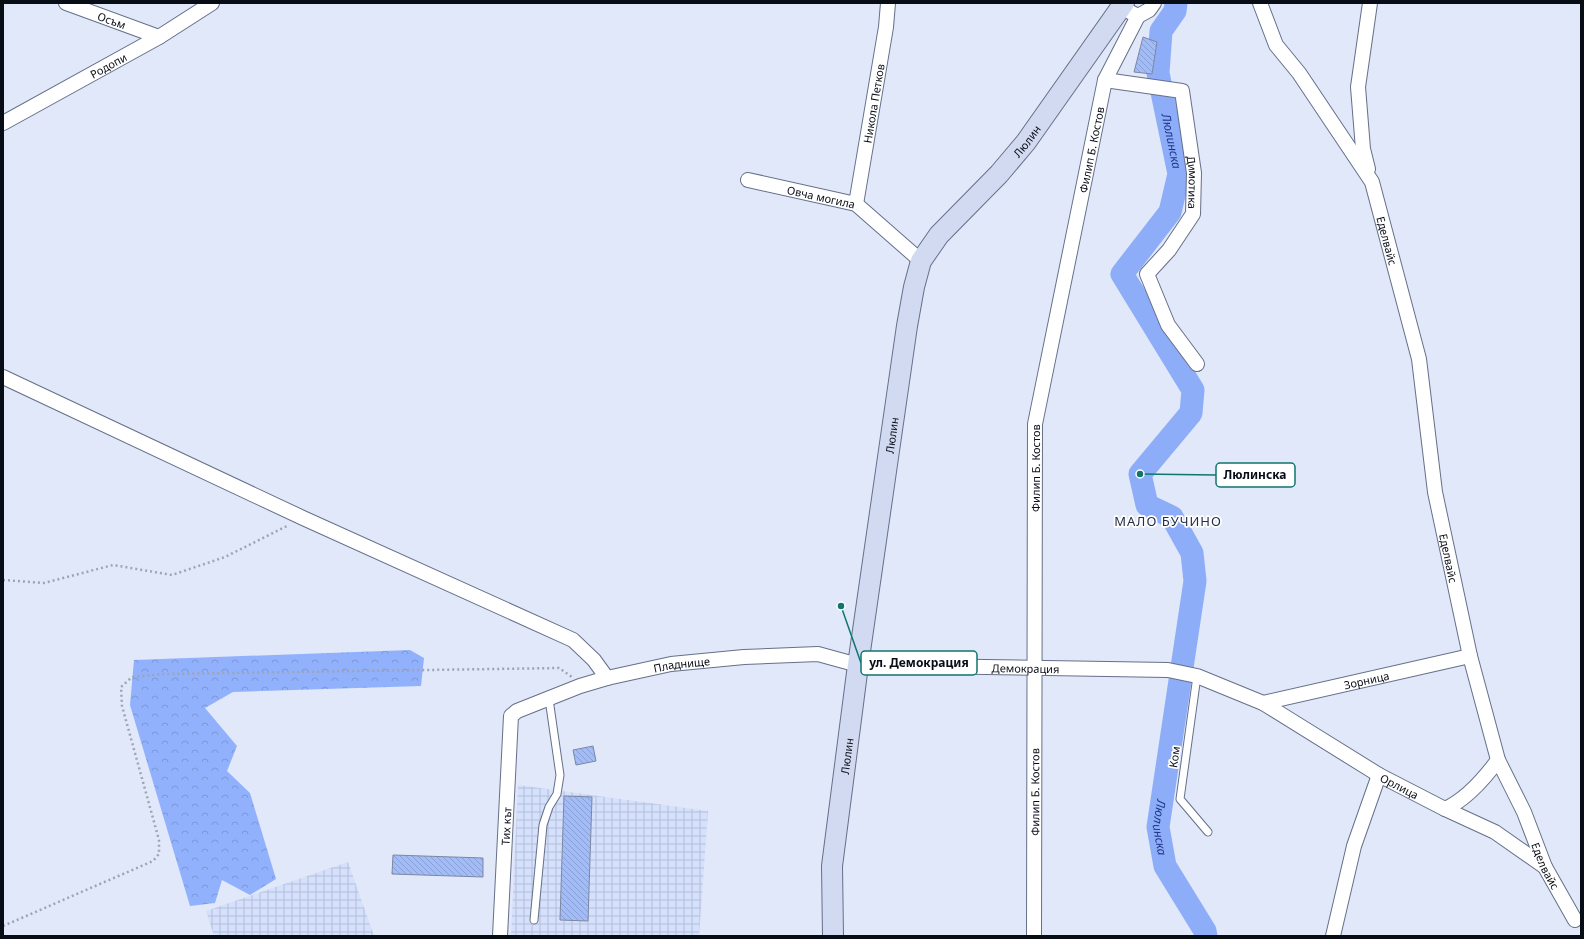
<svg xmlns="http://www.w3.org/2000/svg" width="1584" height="939" font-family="'Noto Sans',sans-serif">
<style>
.industrial{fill:url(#industrial-grid)}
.forest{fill:url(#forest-crowns)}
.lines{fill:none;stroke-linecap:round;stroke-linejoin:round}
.river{stroke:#8eadf8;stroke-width:23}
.building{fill:url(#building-back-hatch);stroke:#7c88a2}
.lane-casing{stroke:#657089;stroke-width:9}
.street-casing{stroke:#657089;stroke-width:16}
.secondary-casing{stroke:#657089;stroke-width:22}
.path{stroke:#9ea4b3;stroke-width:2.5;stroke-dasharray:2 3;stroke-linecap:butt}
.lane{stroke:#fff;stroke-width:7}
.street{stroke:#fff;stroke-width:14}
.secondary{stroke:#d1daf1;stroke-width:20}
.labels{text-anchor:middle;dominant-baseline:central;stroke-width:3.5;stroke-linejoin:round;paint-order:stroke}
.street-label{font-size:11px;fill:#080c15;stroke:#fff}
.water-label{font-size:12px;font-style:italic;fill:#1d358a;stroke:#fff}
.quarter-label{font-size:13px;letter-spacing:1px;fill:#252e43;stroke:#fff}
.leader{fill:none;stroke:#0f766e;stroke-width:1.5}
.callout-dot{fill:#0f766e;stroke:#fff;stroke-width:1.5}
.callout{fill:#fff;stroke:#0f766e;stroke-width:1.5}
.callout-label{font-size:12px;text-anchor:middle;font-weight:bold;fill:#080c15}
</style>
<defs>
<pattern id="industrial-grid" width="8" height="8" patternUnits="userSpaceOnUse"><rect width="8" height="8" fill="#d4e0fc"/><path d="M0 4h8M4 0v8" fill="none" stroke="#b4bfd7"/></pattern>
<pattern id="forest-crowns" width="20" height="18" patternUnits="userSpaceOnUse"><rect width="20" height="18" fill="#92b1fd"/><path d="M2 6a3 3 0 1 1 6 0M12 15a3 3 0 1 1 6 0" fill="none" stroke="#7c97d8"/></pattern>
<pattern id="building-back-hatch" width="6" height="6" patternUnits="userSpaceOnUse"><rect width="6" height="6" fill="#a2bcf8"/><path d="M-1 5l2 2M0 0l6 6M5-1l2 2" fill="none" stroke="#8aa0d4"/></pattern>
</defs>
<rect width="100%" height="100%" fill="#e0e8f9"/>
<g class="industrial">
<path d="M518 785 708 811 699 936H511Z"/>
<path d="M348 862 374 936H214L206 911Z"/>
</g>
<path class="forest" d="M410 650 424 658 421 686 233 692 205 708 237 746 227 771 250 793 276 879 250 895 222 880 215 903 190 906 130 705 134 660Z"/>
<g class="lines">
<path class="river" id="s1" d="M1176 3 1175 11 1161 31 1158 73 1179 174 1170 212 1122 274 1193 390 1191 413 1140 474 1147 505 1172 517 1192 553 1195 581 1158 827 1165 866 1205 931 1206 936"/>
</g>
<g class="building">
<path d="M1143 37 1157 42 1152 74 1134 72Z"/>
<path d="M593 746 596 761 576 765 573 750Z"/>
<path d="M564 796 592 797 588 921 560 920Z"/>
<path d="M393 855 483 858V877L392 874Z"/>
</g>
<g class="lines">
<g class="lane-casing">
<g id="lane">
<path d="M1197 676 1180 799 1208 832"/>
<path d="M534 920 543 825 549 807 557 794 560 775 549 699"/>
</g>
</g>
<g class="street-casing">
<g id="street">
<path id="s2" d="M66 3 159 37"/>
<path id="s3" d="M1260 3 1276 45 1299 73 1372 182 1419 359 1435 492 1470 656 1498 760 1524 812 1545 867 1575 920"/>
<path d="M1130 12 1138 16 1149 10 1154 3"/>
<path id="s4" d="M1105 80 1182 91 1194 173 1193 214 1169 250 1147 274 1168 325 1197 364"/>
<path id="s5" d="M3 123 159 37 212 3"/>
<path d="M1368 169 1363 149 1358 87 1370 3"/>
<path id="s6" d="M748 180 856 204 921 261"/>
<path id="s7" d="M856 204 886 27 888 3"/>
<path d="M3 377 303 518 573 640 594 660 607 678"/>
<path id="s8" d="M1263 703 1470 656"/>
<path d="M1445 809C1467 799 1484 779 1498 760"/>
<path id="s9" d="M500 936 511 716 517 711 580 686 607 678 671 664 744 657 818 654 858 665 1168 670 1197 676 1263 703 1379 775"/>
<path id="s10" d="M1034 936 1035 424 1105 80 1138 16"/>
<path id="s11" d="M1333 936 1354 846 1379 775 1445 809 1495 832 1545 867"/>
</g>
</g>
<g class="secondary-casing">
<g id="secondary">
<path id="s12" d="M833 936 832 866 858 665 907 326 914 287 921 261 939 235 999 174 1026 142 1124 3"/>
</g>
</g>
<g class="path">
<path d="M3 580 44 583 113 565 172 575 225 557 289 525"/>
<path d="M3 926 153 861 159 854V840L122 706 121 687 132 677 164 674 559 668 572 677"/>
</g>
<use href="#lane" class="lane"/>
<use href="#street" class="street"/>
<use href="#secondary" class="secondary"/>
</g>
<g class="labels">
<g class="street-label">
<text stroke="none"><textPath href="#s2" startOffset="49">Осъм</textPath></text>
<text stroke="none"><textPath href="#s5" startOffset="120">Родопи</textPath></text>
<text stroke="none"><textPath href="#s7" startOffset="102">Никола Петков</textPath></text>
<text stroke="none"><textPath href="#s12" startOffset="842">Люлин</textPath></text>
<text stroke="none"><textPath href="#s10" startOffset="792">Филип Б. Костов</textPath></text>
<text stroke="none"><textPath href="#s4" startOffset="170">Димотика</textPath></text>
<text stroke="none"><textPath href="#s6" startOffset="75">Овча могила</textPath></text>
<text stroke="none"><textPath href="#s3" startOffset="273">Еделвайс</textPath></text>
<text stroke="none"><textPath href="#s12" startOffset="505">Люлин</textPath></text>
<text stroke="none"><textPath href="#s10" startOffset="468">Филип Б. Костов</textPath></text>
<text stroke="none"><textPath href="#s3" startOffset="597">Еделвайс</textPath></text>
<text stroke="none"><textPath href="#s9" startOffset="400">Пладнище</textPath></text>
<text stroke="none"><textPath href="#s9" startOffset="746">Демокрация</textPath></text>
<text stroke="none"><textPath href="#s8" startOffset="106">Зорница</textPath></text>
<text stroke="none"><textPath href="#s12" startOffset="181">Люлин</textPath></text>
<text transform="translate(1174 757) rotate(-82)">Ком</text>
<text stroke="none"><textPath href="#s11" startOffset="191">Орлица</textPath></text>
<text stroke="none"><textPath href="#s10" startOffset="144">Филип Б. Костов</textPath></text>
<text stroke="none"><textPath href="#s9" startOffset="110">Тих кът</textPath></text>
<text stroke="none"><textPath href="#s3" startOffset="921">Еделвайс</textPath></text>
</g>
<g class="water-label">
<text stroke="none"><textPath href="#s1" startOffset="144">Люлинска</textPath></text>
<text stroke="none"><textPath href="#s1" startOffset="912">Люлинска</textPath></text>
</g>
<g class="quarter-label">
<text x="1168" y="521">МАЛО БУЧИНО</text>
</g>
</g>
<path class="leader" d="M1140 474L1216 475M841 606L861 663"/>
<g class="callout-dot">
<circle cx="1140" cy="474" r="4"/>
<circle cx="841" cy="606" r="4"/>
</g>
<g class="callout">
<rect x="1216" y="463" width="79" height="24" rx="4"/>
<rect x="861" y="651" width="116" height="24" rx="4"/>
</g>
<g class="callout-label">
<text x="1255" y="479">Люлинска</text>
<text x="919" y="667">ул. Демокрация</text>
</g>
<rect width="1584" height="939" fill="none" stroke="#080c15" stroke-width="8"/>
</svg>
